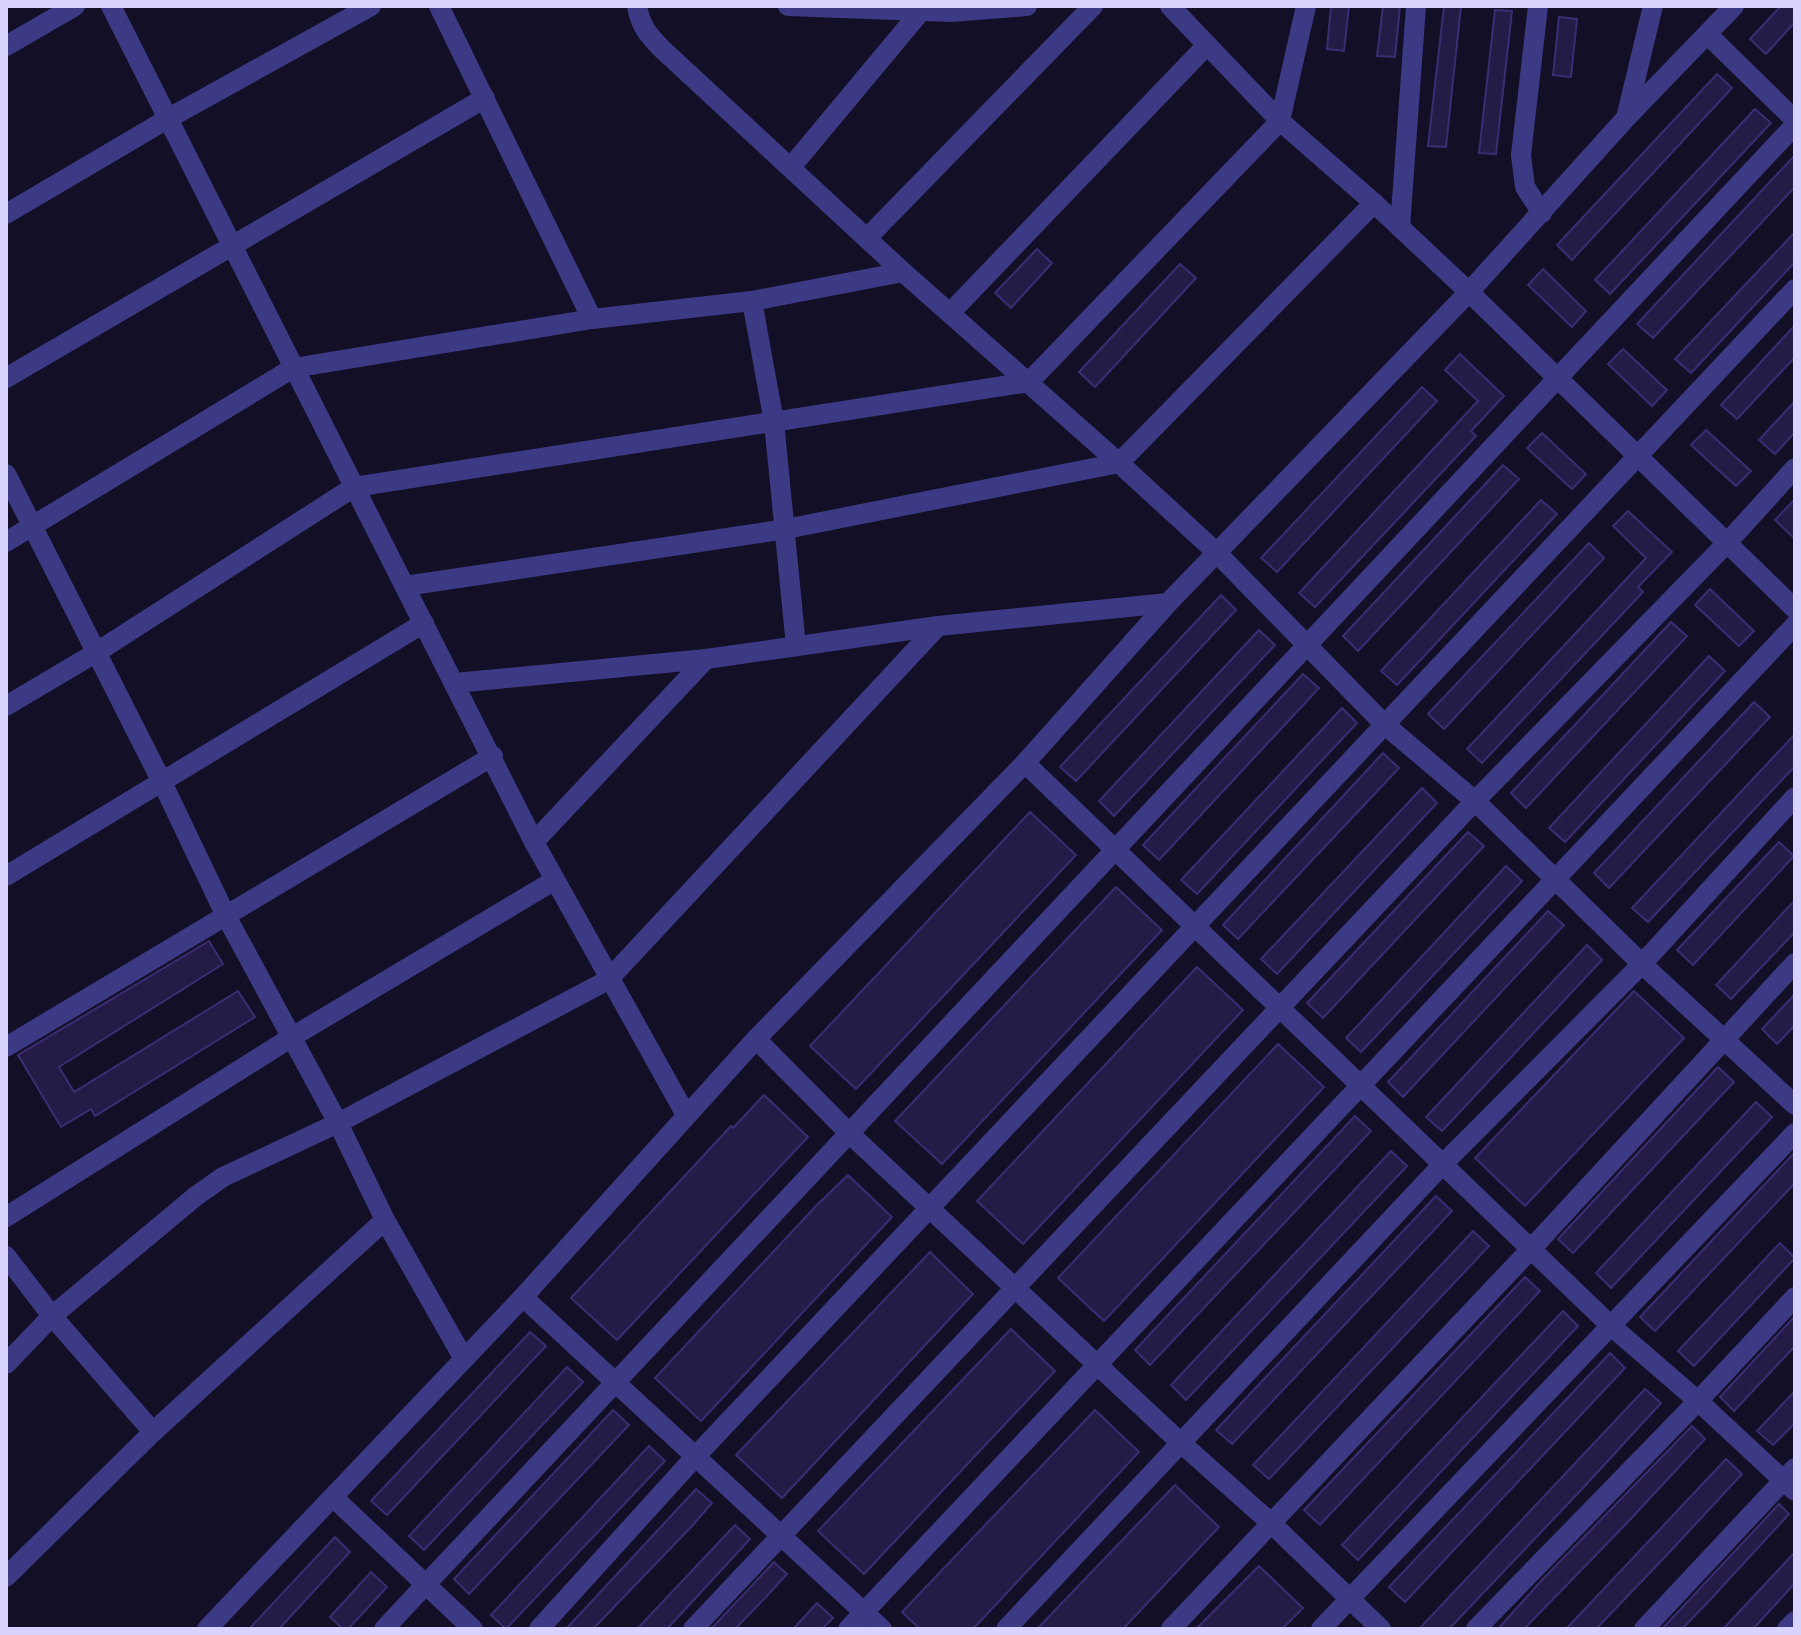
<svg xmlns="http://www.w3.org/2000/svg" width="1801" height="1635" font-family="'PT Sans',sans-serif">
<style>
.building{fill:#241b47;stroke:#3b2d73;stroke-width:2}
.lines{fill:none;stroke-linecap:round;stroke-linejoin:round}
.minor{stroke:#3d3a85;stroke-width:20}
</style>
<rect width="100%" height="100%" fill="#130f26"/>
<g class="building">
<path d="M1331 6H1349L1344 51 1327 49Z"/>
<path d="M1383 6H1400L1395 57 1377 56Z"/>
<path d="M1444 6H1461L1446 147 1428 146Z"/>
<path d="M1781 6H1795V22L1766 54 1750 39Z"/>
<path d="M1495 10 1512 11 1496 154 1479 153Z"/>
<path d="M1559 17 1577 19 1571 77 1553 75Z"/>
<path d="M1717 74 1732 88 1572 260 1557 245Z"/>
<path d="M1755 109 1771 123 1610 294 1595 280Z"/>
<path d="M1795 155V187L1653 338 1637 324Z"/>
<path d="M1795 232V262L1691 373 1675 359Z"/>
<path d="M1037 249 1052 263 1011 308 995 293Z"/>
<path d="M1180 264 1196 278 1095 387 1079 372Z"/>
<path d="M1543 269 1586 311 1572 327 1528 285Z"/>
<path d="M1795 325V357L1737 419 1721 405Z"/>
<path d="M1623 349 1667 390 1652 406 1608 364Z"/>
<path d="M1460 354 1504 396 1471 431 1476 436 1315 607 1299 593 1478 401 1445 370Z"/>
<path d="M1422 387 1437 401 1277 572 1261 558Z"/>
<path d="M1795 401V432L1775 454 1759 440Z"/>
<path d="M1706 430 1751 471 1736 486 1691 445Z"/>
<path d="M1542 433 1586 474 1572 489 1527 448Z"/>
<path d="M1503 465 1519 479 1358 651 1343 636Z"/>
<path d="M1795 499V539L1775 520Z"/>
<path d="M1541 500 1557 514 1397 685 1381 671Z"/>
<path d="M1628 511 1672 552 1638 587 1643 592 1482 763 1467 749 1646 558 1613 526Z"/>
<path d="M1589 543 1604 558 1444 729 1428 714Z"/>
<path d="M1710 589 1754 631 1739 646 1695 605Z"/>
<path d="M1221 595 1236 610 1076 781 1060 767Z"/>
<path d="M1671 622 1687 636 1526 808 1511 793Z"/>
<path d="M1259 630 1275 645 1114 816 1099 801Z"/>
<path d="M1709 656 1725 671 1565 842 1549 828Z"/>
<path d="M1303 674 1319 688 1159 860 1143 845Z"/>
<path d="M1754 702 1770 717 1609 888 1594 873Z"/>
<path d="M1342 708 1357 723 1197 894 1181 880Z"/>
<path d="M1795 734V766L1648 922 1632 908Z"/>
<path d="M1383 753 1399 768 1238 939 1223 925Z"/>
<path d="M1422 788 1437 803 1277 974 1261 959Z"/>
<path d="M1030 812 1076 855 856 1089 810 1046Z"/>
<path d="M1468 832 1484 846 1323 1018 1307 1003Z"/>
<path d="M1779 842 1794 856 1693 965 1677 950Z"/>
<path d="M1506 866 1522 881 1361 1052 1346 1038Z"/>
<path d="M1116 887 1162 930 942 1164 895 1121Z"/>
<path d="M1795 900V932L1731 999 1716 985Z"/>
<path d="M1548 911 1564 925 1403 1097 1388 1082Z"/>
<path d="M209 941 223 964 59 1067 74 1092 238 991 255 1017 95 1116 91 1109 61 1127 18 1055Z"/>
<path d="M1587 945 1602 960 1442 1131 1426 1117Z"/>
<path d="M1197 967 1243 1010 1023 1244 977 1201Z"/>
<path d="M1634 991 1684 1038 1525 1206 1475 1158Z"/>
<path d="M1795 994V1025L1777 1044 1762 1029Z"/>
<path d="M1278 1044 1324 1087 1104 1321 1058 1278Z"/>
<path d="M1718 1067 1734 1082 1573 1253 1558 1239Z"/>
<path d="M764 1095 808 1137 617 1340 571 1298 731 1126 733 1128Z"/>
<path d="M1756 1102 1772 1117 1611 1288 1596 1273Z"/>
<path d="M1355 1116 1371 1131 1150 1365 1135 1350Z"/>
<path d="M1391 1151 1407 1166 1186 1400 1171 1385Z"/>
<path d="M1795 1152V1183L1655 1331 1640 1317Z"/>
<path d="M848 1175 892 1217 701 1421 655 1378 816 1206Z"/>
<path d="M1436 1196 1452 1211 1232 1444 1216 1430Z"/>
<path d="M1473 1231 1489 1246 1269 1479 1253 1465Z"/>
<path d="M1780 1243 1795 1258 1694 1366 1678 1351Z"/>
<path d="M930 1252 973 1294 782 1498 736 1455Z"/>
<path d="M1525 1277 1540 1291 1320 1525 1304 1510Z"/>
<path d="M1563 1311 1578 1326 1358 1560 1342 1545Z"/>
<path d="M1795 1316V1346L1734 1411 1720 1397Z"/>
<path d="M1011 1329 1055 1371 864 1574 818 1531Z"/>
<path d="M530 1332 546 1346 387 1515 371 1501Z"/>
<path d="M1610 1353 1625 1368 1405 1602 1389 1587Z"/>
<path d="M567 1367 583 1382 424 1550 409 1536Z"/>
<path d="M1645 1389 1661 1403 1582 1489 1449 1629H1419Z"/>
<path d="M1795 1391V1423L1773 1445 1757 1431Z"/>
<path d="M613 1410 629 1425 469 1594 454 1579Z"/>
<path d="M1095 1410 1139 1452 973 1629H920L902 1612Z"/>
<path d="M1692 1426 1705 1439 1626 1524 1524 1629H1498L1542 1580Z"/>
<path d="M649 1446 665 1461 506 1629 491 1615Z"/>
<path d="M1726 1459 1742 1474 1663 1559 1596 1629H1566Z"/>
<path d="M1175 1485 1219 1527 1123 1629H1037Z"/>
<path d="M696 1489 712 1503 692 1526 593 1629H566Z"/>
<path d="M1779 1504 1789 1514 1710 1600 1682 1629H1662Z"/>
<path d="M735 1525 750 1539 667 1629H637Z"/>
<path d="M335 1537 350 1552 279 1629H249Z"/>
<path d="M1795 1552V1583L1753 1629H1723Z"/>
<path d="M774 1562 787 1574 766 1597 735 1629H711Z"/>
<path d="M1259 1566 1303 1608 1282 1629H1196Z"/>
<path d="M371 1572 387 1587 348 1629H343L330 1617Z"/>
<path d="M817 1603 833 1618 822 1629H793Z"/>
</g>
<g class="lines">
<g class="minor">
<path d="M111 6 534 842 686 1115"/>
<path d="M439 6 592 319"/>
<path d="M637 6C640 26 649 36 663 50L903 272 1119 463 1216 552 1384 724 1475 801 1642 964 1795 1105"/>
<path d="M788 6 951 12 1027 6"/>
<path d="M1170 6 1280 121 1374 203 1469 292 1795 609"/>
<path d="M1538 6 1521 155 1525 187 1542 213"/>
<path d="M1707 34 1795 120"/>
<path d="M6 46 75 6"/>
<path d="M1626 118 1653 6"/>
<path d="M791 167 921 11"/>
<path d="M6 214 169 118 371 6"/>
<path d="M1400 227 1416 6"/>
<path d="M867 238 1093 6"/>
<path d="M752 301 774 422 796 646"/>
<path d="M950 313 1207 45"/>
<path d="M6 378 485 98"/>
<path d="M6 474 162 782 225 914 338 1123 385 1220 464 1359"/>
<path d="M6 542 293 368 592 319 752 301 903 272"/>
<path d="M405 586 786 529 1119 463 1374 203"/>
<path d="M455 683 706 659 938 626 1168 603"/>
<path d="M6 706 97 652 354 487 1029 382 1280 121 1306 6"/>
<path d="M1025 763 1610 1325 1698 1401 1795 1491"/>
<path d="M534 842 706 659"/>
<path d="M6 876 424 623"/>
<path d="M756 1039 850 1134 1181 1443 1271 1523 1381 1629"/>
<path d="M6 1047 493 756"/>
<path d="M6 1217 292 1037 555 880"/>
<path d="M6 1256 52 1316 153 1432"/>
<path d="M523 1297 882 1629"/>
<path d="M6 1364 52 1316 196 1196 223 1177 338 1123 608 980 938 626"/>
<path d="M334 1498 473 1629"/>
<path d="M6 1577 153 1432 385 1220"/>
<path d="M207 1629 523 1297 756 1039 1025 763 1168 603 1469 292 1626 118 1734 6"/>
<path d="M384 1629 1795 125"/>
<path d="M539 1629 695 1457 1795 289"/>
<path d="M693 1629 1475 801 1726 544 1795 468"/>
<path d="M848 1629 1795 625"/>
<path d="M1006 1629 1443 1164 1642 964 1795 797"/>
<path d="M1171 1629 1531 1249 1795 963"/>
<path d="M1321 1629 1795 1133"/>
<path d="M1476 1629 1698 1401 1795 1297"/>
<path d="M1644 1629 1795 1468"/>
<path d="M1787 1629 1795 1621"/>
</g>
</g>
<rect width="1801" height="1635" fill="none" stroke="#d9d4ff" stroke-width="16"/>
</svg>
